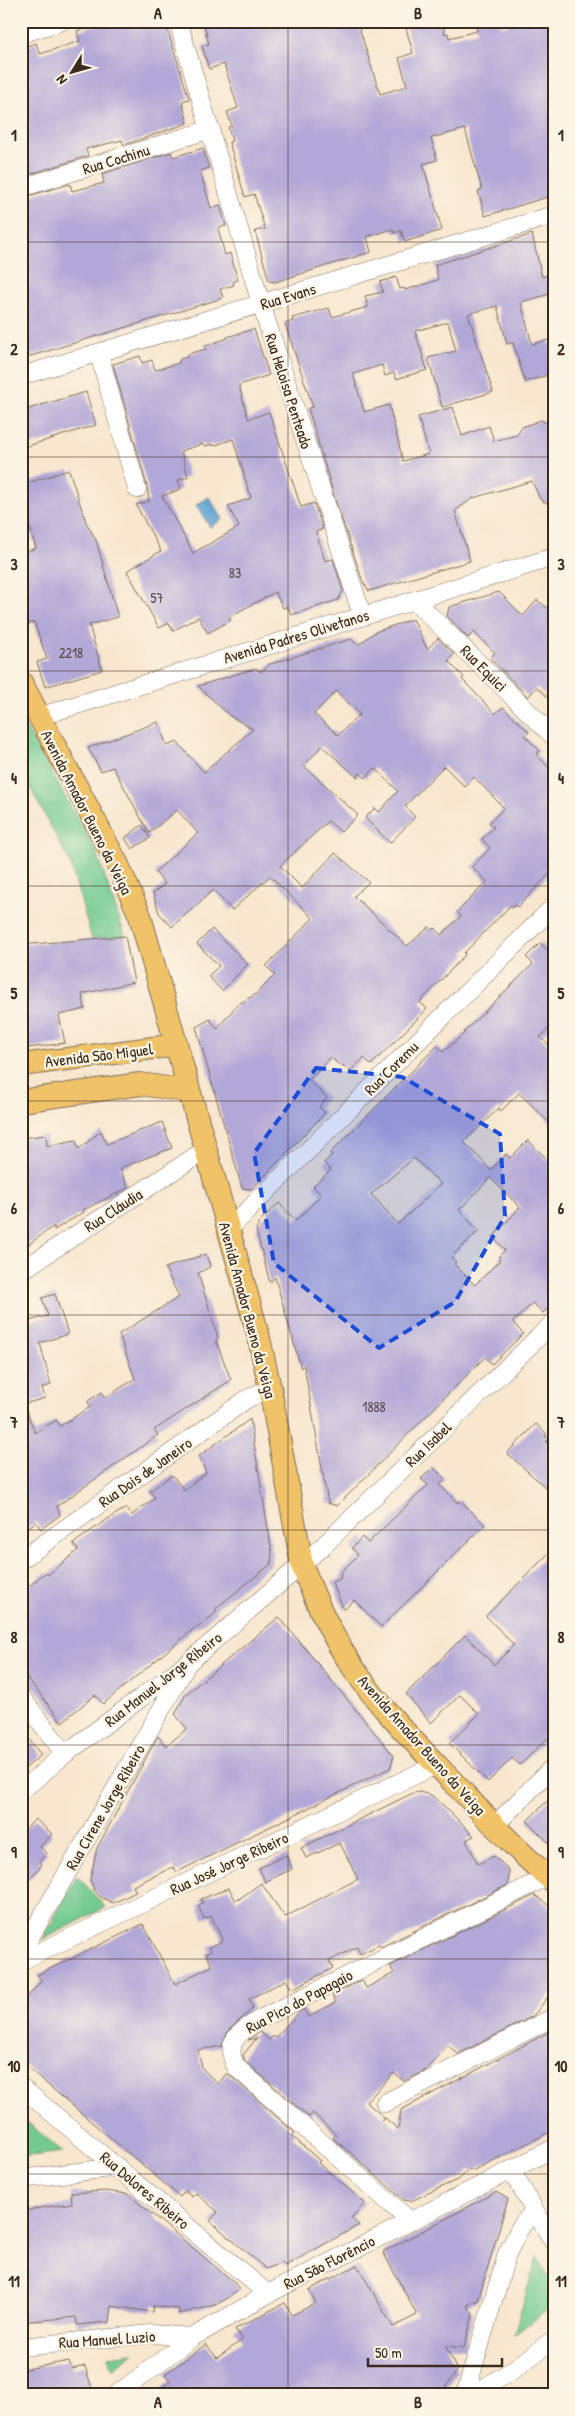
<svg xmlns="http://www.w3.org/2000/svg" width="575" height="2416" font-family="'Patrick Hand',sans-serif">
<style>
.green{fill:#73cb91;stroke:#577a58}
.water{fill:#58a1cf;stroke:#4a6676}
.building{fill:#b2a8d7;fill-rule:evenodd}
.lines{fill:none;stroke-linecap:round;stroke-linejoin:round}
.minor-casing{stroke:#7d6c5c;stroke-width:19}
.major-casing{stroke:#7d6c5c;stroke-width:24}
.minor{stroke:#fff;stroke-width:18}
.major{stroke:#f0c369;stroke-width:22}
.marked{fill:#1d4ed8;fill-opacity:0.2;stroke:#1d4ed8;stroke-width:4;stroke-dasharray:10 6;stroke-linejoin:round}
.grid{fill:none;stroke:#3b2a1e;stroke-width:1;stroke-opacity:0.55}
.labels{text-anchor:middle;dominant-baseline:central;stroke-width:4.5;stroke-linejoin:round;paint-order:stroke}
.number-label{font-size:14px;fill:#594a4c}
.street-label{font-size:16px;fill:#3b2a1e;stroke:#fcf5e5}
.neatline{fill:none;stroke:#3b2a1e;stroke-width:2}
.grid-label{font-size:16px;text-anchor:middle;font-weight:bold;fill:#3b2a1e}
</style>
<rect width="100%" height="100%" fill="#fcf5e5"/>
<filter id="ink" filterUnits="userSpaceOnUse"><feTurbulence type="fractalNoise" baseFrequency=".02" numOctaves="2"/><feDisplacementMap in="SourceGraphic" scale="10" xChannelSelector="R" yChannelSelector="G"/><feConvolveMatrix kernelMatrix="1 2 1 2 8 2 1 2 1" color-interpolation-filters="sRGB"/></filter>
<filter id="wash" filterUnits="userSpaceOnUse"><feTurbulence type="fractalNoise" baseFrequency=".0096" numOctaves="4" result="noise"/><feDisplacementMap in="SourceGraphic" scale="20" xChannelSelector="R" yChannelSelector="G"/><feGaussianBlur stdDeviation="1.12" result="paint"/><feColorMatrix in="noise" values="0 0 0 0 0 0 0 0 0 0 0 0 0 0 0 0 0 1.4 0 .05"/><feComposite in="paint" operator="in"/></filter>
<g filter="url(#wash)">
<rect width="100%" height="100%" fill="#f8e6ce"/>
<g class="green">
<path d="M21 719 97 853 125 936 92 939 70 863 21 770Z"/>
<path d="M77 1876 106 1907 42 1940Z"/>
<path d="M21 2117 63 2152 21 2157Z"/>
<path d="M537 2257 554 2287V2304L514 2335Z"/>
<path d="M134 2353 112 2369 108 2356Z"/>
</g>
<path class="water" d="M209 497 223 519 210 527 196 505Z"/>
<g id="blocks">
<g class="building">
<path d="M123 21H165L189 99 182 101 188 123 124 145 122 140 86 149 88 156 21 177V48L36 43 40 54 80 41 77 31 106 22 108 26Z"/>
<path d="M203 21H357L380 94 407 86 399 58 413 53 404 21H442L445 34 448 33 449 38 477 31 475 21H499L501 27 517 21H554V195L485 216 478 191 482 190 465 129 431 138 437 160 423 164 442 230 405 242 401 231 394 233 393 229 367 237 371 252 275 282 269 281 255 231 265 229 254 194 245 197 229 142 232 141 228 127 232 126 227 112 238 108 224 64 209 69 202 46 209 44Z"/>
<path d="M203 148 209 168 200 171 211 208 220 205 226 226 218 228 225 255 230 253 238 280 233 282 234 285 220 289 223 298 21 359V218L26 217 21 198 70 184 72 191 104 183 102 174 171 152 173 157Z"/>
<path d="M532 234 542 277 554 273V293L521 302 532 344 549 340 554 355V373L525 382 513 343 507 344 497 306 468 314 493 392 442 407 428 358 456 351 448 322 415 331 427 370 396 379 394 373 385 376 382 365 353 374 364 412 389 405 403 461 429 454 418 417 453 407 462 436 489 426 494 441 517 435 522 427 541 420 548 424 554 445V501L546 503 540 499 532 481 473 498 455 511 470 561 369 591 363 582 334 496 308 408 313 407 285 324 293 321 292 318 329 308 332 317 368 307 365 296 383 292 380 282 396 277 400 289 404 288 405 290 438 280 435 265Z"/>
<path d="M254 329 269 375 239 385 248 419 269 412 301 507 314 503 323 529 316 532 325 561 333 559 343 591 338 600 291 615 288 606 283 608 275 592 229 617 231 620 208 633 198 617 173 631 169 623 159 628 127 571 161 551 136 505 149 501 147 486 113 364 140 356 142 363 152 360 155 370 179 363 180 359 187 357 188 354 206 349 205 346 228 338 227 337ZM233 439 251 498 228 506 239 527 193 553 162 496 181 489 178 480 188 477 181 451 202 444 205 446 212 444 213 446Z"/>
<path d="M86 392 96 425 21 448V411Z"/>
<path d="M69 470 86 522 96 540 118 617 89 625 102 670 45 687 37 662 47 659 34 622 29 624 21 608V556L26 555 25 552 36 548 21 500V485Z"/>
<path d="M499 592 523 616 537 600 554 613V703L537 687 528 697 490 658 495 653 474 632 468 638 447 616 449 607Z"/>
<path d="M413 619 427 649 438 638 454 654 448 661 464 677 462 679 495 714 503 707 529 732 525 736 540 751 536 754 554 773V869L518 907 515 905 513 907 511 905 464 953 465 955 420 1002 427 1009 371 1065 364 1058 350 1071 343 1065 341 1067 331 1057 309 1080 327 1098 319 1107 325 1113 252 1189 242 1188 196 1027 210 1019 217 1029 237 1005 256 994 275 975 266 966 313 918 270 876 232 910 213 890 172 927 159 913 153 893 165 884 155 872 198 833 177 810 149 833 113 767 101 771 88 748 158 722 167 746 177 742 204 772 253 729 230 716 198 686 256 668 261 672 270 664 351 639 358 645 375 632ZM336 691 360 714 338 735 314 714ZM322 746 357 777 360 773 365 778 375 768 398 791 379 812 375 808 365 818 390 843 415 817 405 806 444 766 465 787 474 777 504 808 489 823 494 827 482 839 490 848 472 867 487 882 457 912 461 916 441 935 435 928 432 930 429 927 407 946 354 896 369 882 335 853 302 888 280 866 328 821 341 832 358 815 304 766Z"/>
<path d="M142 825 150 838 132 849 125 838Z"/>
<path d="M212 929 248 964 222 991 208 976 219 966 197 944Z"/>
<path d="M125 936 134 982 82 994 85 1009 59 1015 65 1043 21 1049V945Z"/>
<path d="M540 943 554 956V1024L540 1037 554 1050V1127L519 1093 501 1111 499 1108 464 1142 491 1170 506 1154 510 1158 528 1140 554 1166V1302L543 1313 533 1303 513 1322 523 1334 492 1364 485 1357 337 1506 328 1503 304 1365 301 1368 275 1277 270 1283 256 1230 259 1222 279 1203 296 1221 314 1202 321 1195 313 1186 331 1170 324 1163 332 1155 330 1153 437 1046 443 1052 465 1033 464 1032 533 964 526 957ZM414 1158 441 1184 398 1224 371 1194ZM490 1178 520 1207 493 1237 505 1250 499 1256V1261L475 1285 454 1264 456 1262 451 1257 479 1231 459 1210Z"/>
<path d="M162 1122 172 1148 120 1168 128 1188 83 1210 84 1212 54 1230V1226L22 1249 21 1138 46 1135 47 1146 75 1140 79 1149 101 1131 107 1144Z"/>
<path d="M206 1254 210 1267 198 1273 218 1337 216 1341 231 1380 154 1430 158 1435 57 1506 60 1515 41 1529 36 1522 21 1532V1323L48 1316 42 1298 55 1294 68 1334 40 1343 51 1385 42 1388 45 1398 24 1404 35 1433 56 1420 60 1426 90 1407 88 1401 102 1392 104 1398 135 1379 119 1334 179 1297 165 1268Z"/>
<path d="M250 1419 272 1553 271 1564 215 1609 217 1612 197 1628 196 1627 103 1704 95 1695 62 1722 21 1670V1593L46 1572 48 1575 78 1550 73 1544 106 1520 126 1508 132 1515 155 1498 150 1491 172 1475 184 1490 206 1473 199 1456Z"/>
<path d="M536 1424 547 1434 545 1436 549 1439 546 1442 554 1450V1495L507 1453Z"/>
<path d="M433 1467 445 1479 440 1485 458 1503 460 1500 485 1525 381 1627 354 1600 344 1610 332 1582 340 1579 341 1572 358 1555 352 1548 362 1537 368 1543 428 1485 421 1479Z"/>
<path d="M554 1548V1732L520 1765 512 1758 488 1782 449 1743 479 1714 460 1695 431 1723 406 1694 465 1635 494 1665 514 1645 486 1616Z"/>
<path d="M279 1617 394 1756 390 1768 177 1872 173 1867 133 1886 136 1892 113 1903 101 1897 94 1890 90 1880 97 1848 158 1736 166 1746 187 1729 175 1714 186 1694Z"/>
<path d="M21 1729 41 1755 21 1772Z"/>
<path d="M419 1792 431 1795 438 1800 474 1836 466 1840 478 1864 494 1856 509 1870 508 1885 381 1947 379 1945 360 1954 357 1947 329 1961 333 1968 292 1989 286 1980 249 1999 253 2008 228 2031 222 2046 198 2050 202 2068 218 2084 227 2073 295 2133 292 2136 320 2161 318 2163 365 2203 351 2218 359 2225 285 2266 282 2263 266 2269 210 2221 218 2212 196 2193 192 2197 185 2191 180 2197 21 2062V2004L42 1980 37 1975 143 1924 175 1984 212 1966 206 1954 211 1951 209 1947 223 1941 211 1916 204 1919 198 1905 203 1903 201 1899 229 1888 236 1901 261 1883 285 1917 358 1879 340 1843 306 1858 301 1848 413 1793Z"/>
<path d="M554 1794V1848L527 1821Z"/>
<path d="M35 1819 52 1834 40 1847 47 1853 39 1862 42 1865 21 1888V1834Z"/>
<path d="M286 1855 292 1869 265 1882 259 1868Z"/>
<path d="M535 1895 554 1910V1989L533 2016 458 2054 448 2045 425 2071 404 2081 394 2073 366 2102 384 2117 381 2121 385 2118 398 2129 401 2110 551 2031 554 2033V2130L472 2171 470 2169 459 2179 411 2201 404 2200 333 2138 336 2135 313 2113 309 2117 245 2061 243 2055 257 2038 248 2040 260 2032 269 2040 273 2036 275 2038 299 2012 304 2009 308 2017 336 2002 332 1995 362 1980 366 1988 394 1973 390 1966Z"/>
<path d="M105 2191 128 2194 235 2283 239 2290 228 2298 215 2305 179 2314V2309L153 2306 152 2312 111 2306 109 2322 77 2325 76 2317 21 2322V2262H25L23 2248H27L22 2211 72 2203 71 2193Z"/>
<path d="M496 2192 508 2199 478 2300 467 2305 473 2314 464 2348 446 2346 457 2371 440 2395H323L322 2391 313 2395H153L170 2381 165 2374 206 2344 217 2358 242 2340 235 2329 285 2303 292 2315 316 2303 309 2290 357 2265 393 2327 417 2315 383 2252Z"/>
<path d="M69 2361 72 2369 85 2366 92 2388 83 2391 84 2395H21V2370Z"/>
</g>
</g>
</g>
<g filter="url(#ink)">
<use href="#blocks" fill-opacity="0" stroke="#7d6c5c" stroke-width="1"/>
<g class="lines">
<g class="minor-casing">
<g id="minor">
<path d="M178 21 261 304 362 615"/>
<path d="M21 34 62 21"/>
<path d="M21 188 211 129"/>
<path d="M99 354 137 489"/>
<path d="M21 376 554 215"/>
<path d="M414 600 554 737"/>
<path d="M38 717 554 557"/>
<path d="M228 1230 554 906"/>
<path d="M21 1271 205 1150"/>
<path d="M21 1560 247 1399 270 1388"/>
<path d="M21 1697 65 1754"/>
<path d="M21 1791 65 1754 189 1662 323 1546 554 1322"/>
<path d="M494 1826 554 1766"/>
<path d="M21 1953 185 1668"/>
<path d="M21 1961 436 1765"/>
<path d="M21 2087 268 2294"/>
<path d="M385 2103 554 2017"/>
<path d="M511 2170 554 2243"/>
<path d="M21 2179 118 2167"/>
<path d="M409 2220 236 2067C223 2041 240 2032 260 2019L547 1877"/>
<path d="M21 2347 151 2334 193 2337"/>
<path d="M116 2395 193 2337 268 2294 554 2148"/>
<path d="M465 2395 507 2254 520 2228 534 2210"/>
<path d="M473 2395 513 2370 554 2339"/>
</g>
</g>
<g class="major-casing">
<g id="major">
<path d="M21 682 117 863 140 916 258 1334 270 1388 302 1565C315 1600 331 1635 352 1666 381 1710 421 1749 457 1786 488 1819 519 1853 554 1882"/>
<path d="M21 1065 176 1045"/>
<path d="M21 1101 140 1084 188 1091"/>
</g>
</g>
<use href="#minor" class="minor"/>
<use href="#major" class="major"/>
</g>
</g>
<path class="marked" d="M316 1068 402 1077 500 1134 505 1216 455 1302 379 1348 274 1263 254 1153Z"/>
<path class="grid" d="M288 21V2395M21 242H554M21 457H554M21 671H554M21 886H554M21 1101H554M21 1315H554M21 1530H554M21 1745H554M21 1959H554M21 2174H554"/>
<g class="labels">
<g class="number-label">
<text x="235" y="572">83</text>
<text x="157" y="597">57</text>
<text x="71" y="652">2218</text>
<text x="374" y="1406">1888</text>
</g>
<g class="street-label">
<text transform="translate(116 159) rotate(-17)">Rua Cochinu</text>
<text transform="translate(288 296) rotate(-17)">Rua Evans</text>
<text transform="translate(289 391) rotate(72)">Rua Heloisa Penteado</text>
<text transform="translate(296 636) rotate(-17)">Avenida Padres Olivetanos</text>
<text transform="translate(484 668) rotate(45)">Rua Equici</text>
<text transform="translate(87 812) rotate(63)">Avenida Amador Bueno da Veiga</text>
<text transform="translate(99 1055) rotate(-7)">Avenida São Miguel</text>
<text transform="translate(391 1068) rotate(-45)">Rua Coremu</text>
<text transform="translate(113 1210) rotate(-33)">Rua Cláudia</text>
<text transform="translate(248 1310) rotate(75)">Avenida Amador Bueno da Veiga</text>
<text transform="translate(428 1444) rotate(-44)">Rua Isabel</text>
<text transform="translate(145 1472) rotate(-35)">Rua Dois de Janeiro</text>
<text transform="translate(163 1679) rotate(-38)">Rua Manuel Jorge Ribeiro</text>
<text transform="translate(422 1745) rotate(48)">Avenida Amador Bueno da Veiga</text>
<text transform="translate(105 1807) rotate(-60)">Rua Cirene Jorge Ribeiro</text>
<text transform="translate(229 1863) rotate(-25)">Rua José Jorge Ribeiro</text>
<text transform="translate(299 2001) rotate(-28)">Rua Pico do Papagaio</text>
<text transform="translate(145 2190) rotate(40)">Rua Dolores Ribeiro</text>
<text transform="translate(329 2262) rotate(-27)">Rua São Florêncio</text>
<text transform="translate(107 2339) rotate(-4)">Rua Manuel Luzio</text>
</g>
</g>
<rect width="575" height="2416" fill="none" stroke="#fcf5e5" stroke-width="55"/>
<g transform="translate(72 72) rotate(233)" stroke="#fcf5e5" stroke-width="4" paint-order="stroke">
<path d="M0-4L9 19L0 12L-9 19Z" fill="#3b2a1e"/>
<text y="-8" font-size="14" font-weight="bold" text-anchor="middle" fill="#3b2a1e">N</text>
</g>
<path d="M368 2358v8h134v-8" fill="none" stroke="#3b2a1e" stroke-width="2.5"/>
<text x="375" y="2358" font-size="15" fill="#3b2a1e" stroke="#fcf5e5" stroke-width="4" paint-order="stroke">50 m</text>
<rect x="28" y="28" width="520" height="2360" class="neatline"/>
<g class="grid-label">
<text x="158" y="19">A</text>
<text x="418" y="19">B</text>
<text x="14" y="141">1</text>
<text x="561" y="141">1</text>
<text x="14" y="355">2</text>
<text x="561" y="355">2</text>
<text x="14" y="570">3</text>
<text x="561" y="570">3</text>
<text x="14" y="784">4</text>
<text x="561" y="784">4</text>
<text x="14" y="999">5</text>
<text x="561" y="999">5</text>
<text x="14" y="1214">6</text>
<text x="561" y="1214">6</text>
<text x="14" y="1428">7</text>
<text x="561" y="1428">7</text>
<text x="14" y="1643">8</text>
<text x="561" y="1643">8</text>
<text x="14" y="1858">9</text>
<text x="561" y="1858">9</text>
<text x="14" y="2072">10</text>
<text x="561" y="2072">10</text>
<text x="14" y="2287">11</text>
<text x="561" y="2287">11</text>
<text x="158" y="2408">A</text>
<text x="418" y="2408">B</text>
</g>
</svg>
